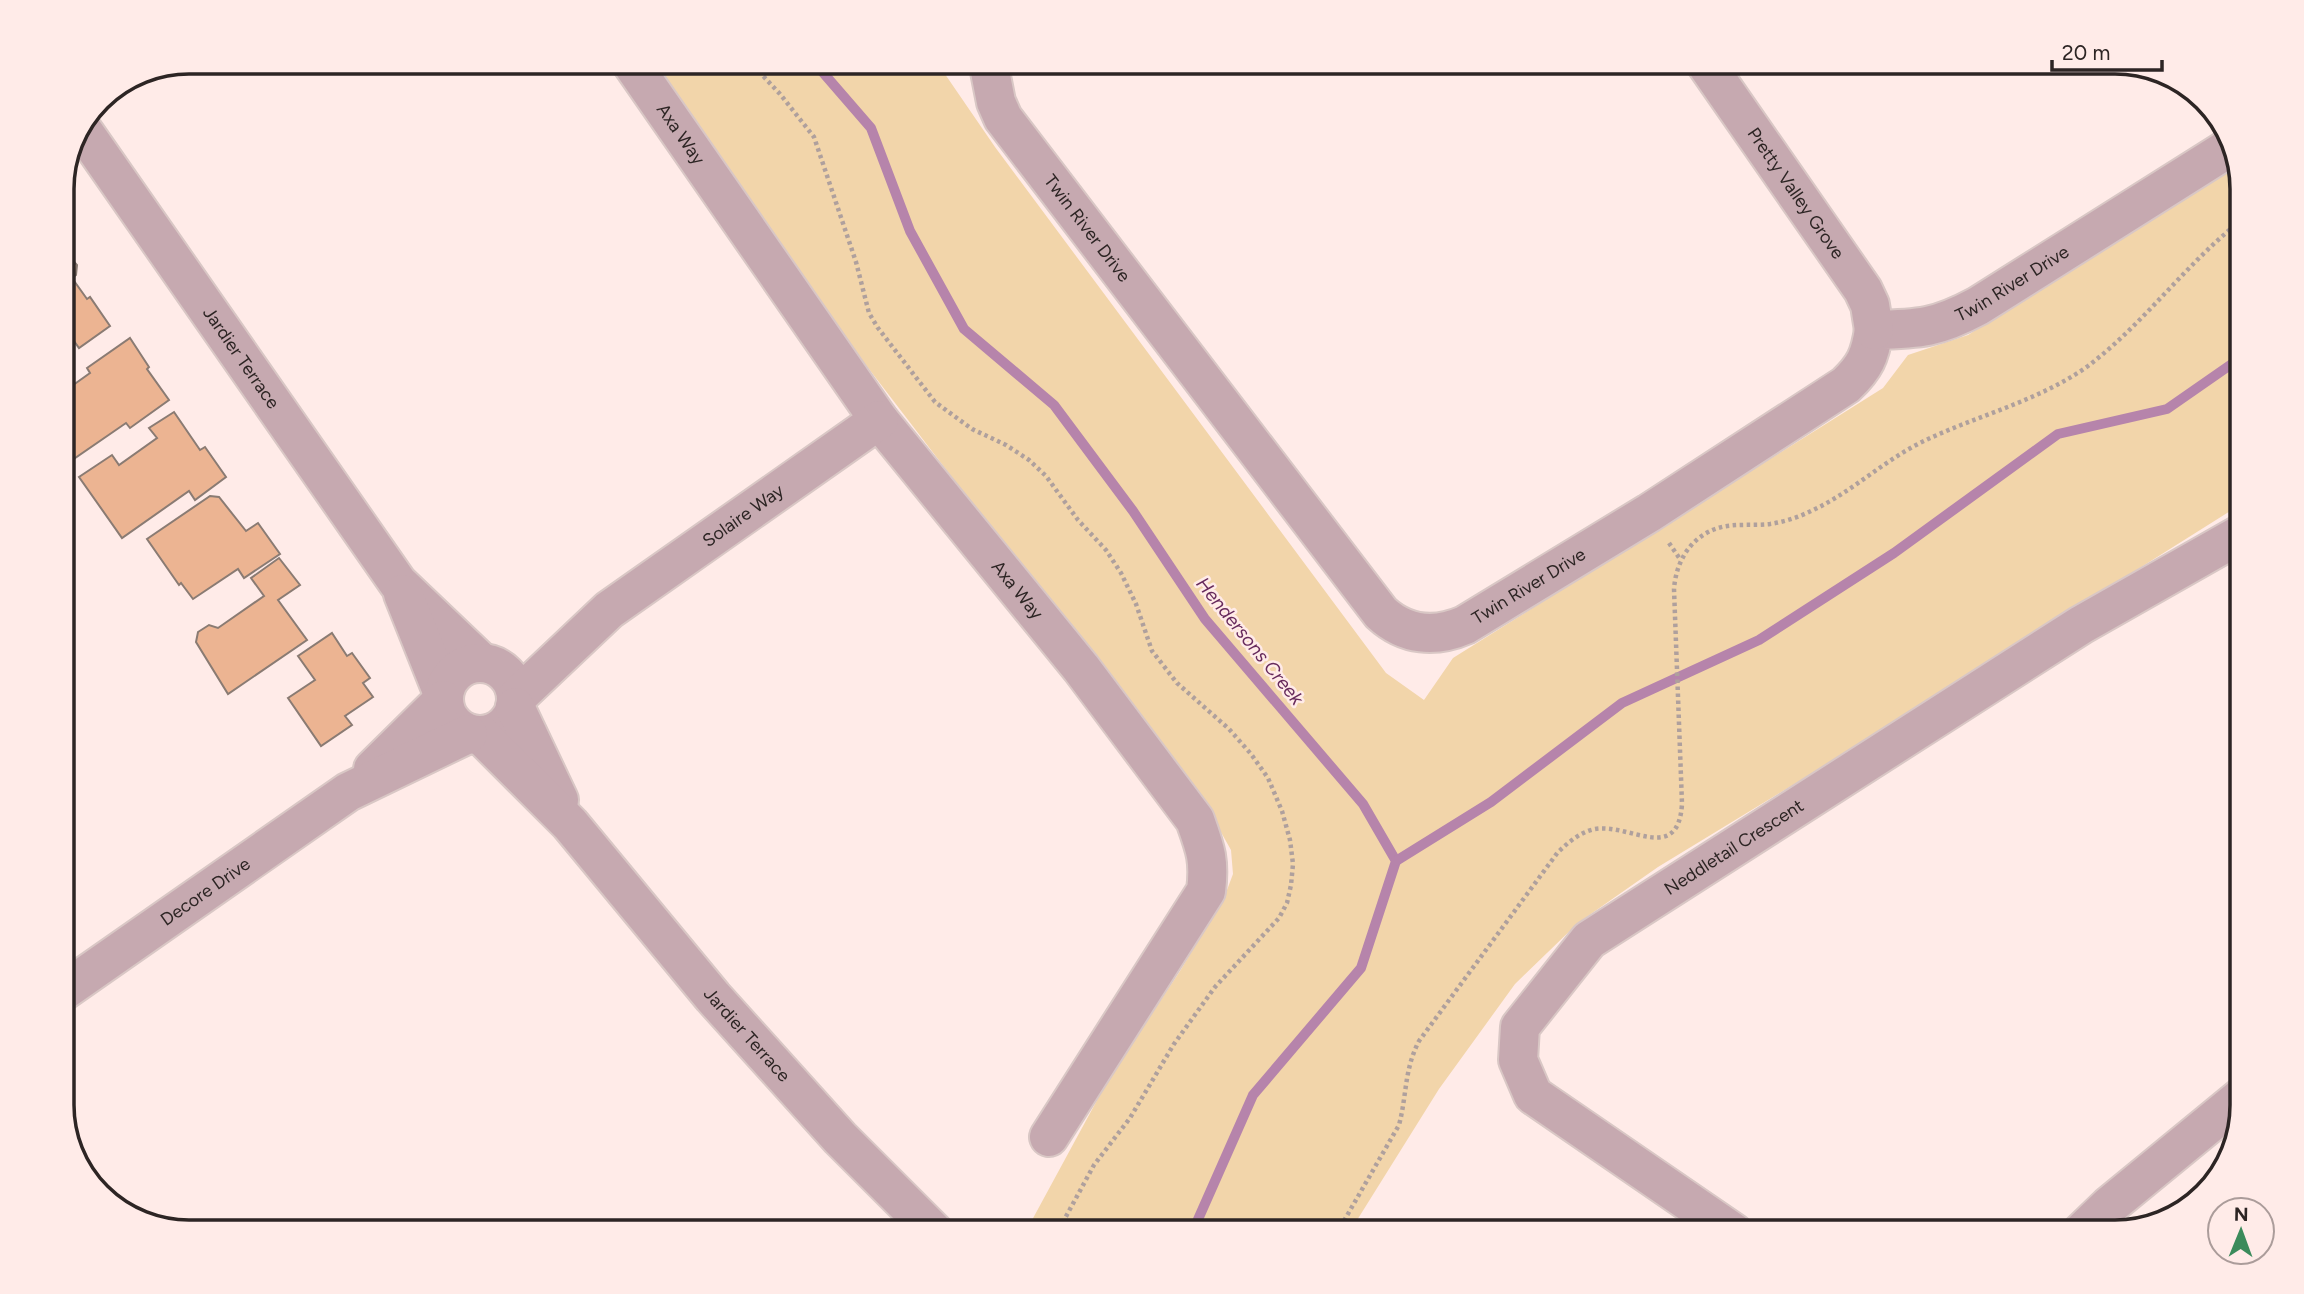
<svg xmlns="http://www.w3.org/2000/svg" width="2304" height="1294" font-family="Figtree,sans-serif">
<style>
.green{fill:#f2d5aa}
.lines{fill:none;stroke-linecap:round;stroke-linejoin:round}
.stream{stroke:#b684ab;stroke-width:10}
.building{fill:#ecb492;stroke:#8a7b73;stroke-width:2}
.minor-casing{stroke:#d9c7c5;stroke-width:42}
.path{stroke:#afa09d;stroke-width:4.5;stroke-dasharray:3.5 3.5;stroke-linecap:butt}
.minor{stroke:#c6a9b0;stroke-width:38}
.labels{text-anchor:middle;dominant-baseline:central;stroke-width:5;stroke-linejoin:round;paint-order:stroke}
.street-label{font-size:18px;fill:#2d2524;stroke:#ffebe8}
.water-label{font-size:19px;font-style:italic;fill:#672a5c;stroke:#ffebe8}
.rim{fill:none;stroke:#2d2524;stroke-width:3.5}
</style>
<rect width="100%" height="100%" fill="#ffebe8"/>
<path class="green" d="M654 61H936L995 147 1386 673 1424 700 1453 658 1883 388 1908 355 1968 335 2238 164 2242 180 2243 503 1865 741 1658 867 1578 923 1515 984 1439 1089 1349 1233H1025L1108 1080 1180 971 1224 898 1233 874 1231 850 1218 827 1168 759 836 326Z"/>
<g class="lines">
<g class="stream">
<path d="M813 61 871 128 910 231 964 329 1054 405 1133 511 1205 619 1363 804 1396 861 1361 968 1253 1095 1192 1233"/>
<path d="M1396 861 1491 802 1622 703 1759 640 1894 553 2058 434 2167 409 2236 361 2243 353"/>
</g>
</g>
<g class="building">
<path d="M62 255 70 257 77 265 76 275 72 278 87 299 90 297 110 326 79 348 62 324Z"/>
<path d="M130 338 149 367 147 369 169 400 130 428 126 423 62 467V393L90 373 87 368Z"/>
<path d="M174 412 200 450 205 447 226 477 195 500 189 491 122 538 79 477 112 455 119 465 157 438 149 428Z"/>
<path d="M210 496 219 497 246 531 258 523 280 554 244 578 238 569 193 599 181 583 179 585 147 539Z"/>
<path d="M279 558 300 585 278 600 307 640 228 694 196 642 198 632 209 625 218 628 264 596 251 578Z"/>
<path d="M332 633 347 656 352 653 370 678 363 683 373 697 345 716 352 725 321 746 288 698 315 680 298 656Z"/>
</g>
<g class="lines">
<g class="minor-casing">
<g id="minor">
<path id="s1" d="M630 61 879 420 1081 668 1195 820C1205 848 1210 860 1206 891L1049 1137"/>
<path id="s2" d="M988 61 996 102 1003 118 1381 613C1406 636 1435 638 1465 625L1649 513 1846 385C1865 367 1870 356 1874 330 1920 329 1937 328 1978 306L2232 146"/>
<path id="s3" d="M1704 61 1863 290 1870 305 1874 330"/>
<path id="s4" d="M84 132 398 583 482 663"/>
<path d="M403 594 443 694"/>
<circle cx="480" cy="699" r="36"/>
<path id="s5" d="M516 698 609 610 879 420"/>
<path d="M515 707 559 800"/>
<path id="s6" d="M481 735 570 824 713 997 840 1138 935 1233"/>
<path d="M373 769 443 700"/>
<path id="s7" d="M62 992 348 792 468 734"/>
<path id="s8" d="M1734 1233 1533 1095 1518 1060 1520 1027 1589 940 2081 625 2243 533"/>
<path d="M2081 1233 2109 1206 2243 1096"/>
</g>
</g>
<g class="path">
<path d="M749 61 780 94 814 137 856 262 869 313 878 328 935 402 972 429 1006 445 1029 460 1046 476 1078 520 1106 550 1121 573 1136 604 1152 651 1177 683 1229 729 1251 754 1268 778 1282 811 1290 840 1293 864 1291 885 1287 903 1279 918 1215 987 1174 1044 1130 1118 1094 1165 1057 1233"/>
<path d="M1669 543 1680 559"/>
<path d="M1337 1233 1399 1125C1407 1095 1404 1070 1419 1041L1558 852C1569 842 1580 832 1595 829 1630 823 1678 865 1682 804L1674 589C1676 562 1690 537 1718 528 1734 523 1753 526 1770 524 1784 522 1799 517 1811 511 1851 493 1884 460 1924 441 1978 415 2039 401 2088 366 2145 323 2186 263 2243 219"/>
</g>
<use href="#minor" class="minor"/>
</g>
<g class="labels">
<g class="street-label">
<text stroke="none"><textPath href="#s1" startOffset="89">Axa Way</textPath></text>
<text stroke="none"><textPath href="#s3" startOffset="161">Pretty Valley Grove</textPath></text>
<text stroke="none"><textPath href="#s2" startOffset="198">Twin River Drive</textPath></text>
<text stroke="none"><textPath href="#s2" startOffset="1435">Twin River Drive</textPath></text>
<text stroke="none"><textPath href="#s4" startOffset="275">Jardier Terrace</textPath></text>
<text stroke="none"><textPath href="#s5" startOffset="292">Solaire Way</textPath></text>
<text stroke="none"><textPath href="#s2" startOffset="847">Twin River Drive</textPath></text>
<text stroke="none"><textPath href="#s1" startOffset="656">Axa Way</textPath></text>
<text stroke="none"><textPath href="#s8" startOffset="598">Neddletail Crescent</textPath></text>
<text stroke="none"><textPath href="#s7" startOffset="175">Decore Drive</textPath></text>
<text stroke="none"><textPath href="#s6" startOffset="401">Jardier Terrace</textPath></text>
</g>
<g class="water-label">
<text transform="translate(1250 641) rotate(51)">Hendersons Creek</text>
</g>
</g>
<path d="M0 0H2304V1294H0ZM189 74H2115A115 115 0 0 1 2230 189V1105A115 115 0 0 1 2115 1220H189A115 115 0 0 1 74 1105V189A115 115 0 0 1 189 74Z" fill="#ffebe8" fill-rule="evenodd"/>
<path class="rim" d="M189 74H2115A115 115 0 0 1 2230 189V1105A115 115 0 0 1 2115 1220H189A115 115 0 0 1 74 1105V189A115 115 0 0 1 189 74Z"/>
<g transform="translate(2241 1231) rotate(1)"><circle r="33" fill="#ffebe8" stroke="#ab9c9a" stroke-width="2"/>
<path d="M0-5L12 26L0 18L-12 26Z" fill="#3b8b5b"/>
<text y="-10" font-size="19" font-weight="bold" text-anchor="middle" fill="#2d2524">N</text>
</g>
<path d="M2052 60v10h110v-10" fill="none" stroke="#2d2524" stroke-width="3.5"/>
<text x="2062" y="60" font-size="21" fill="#2d2524" stroke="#ffebe8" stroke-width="5" paint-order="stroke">20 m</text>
</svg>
